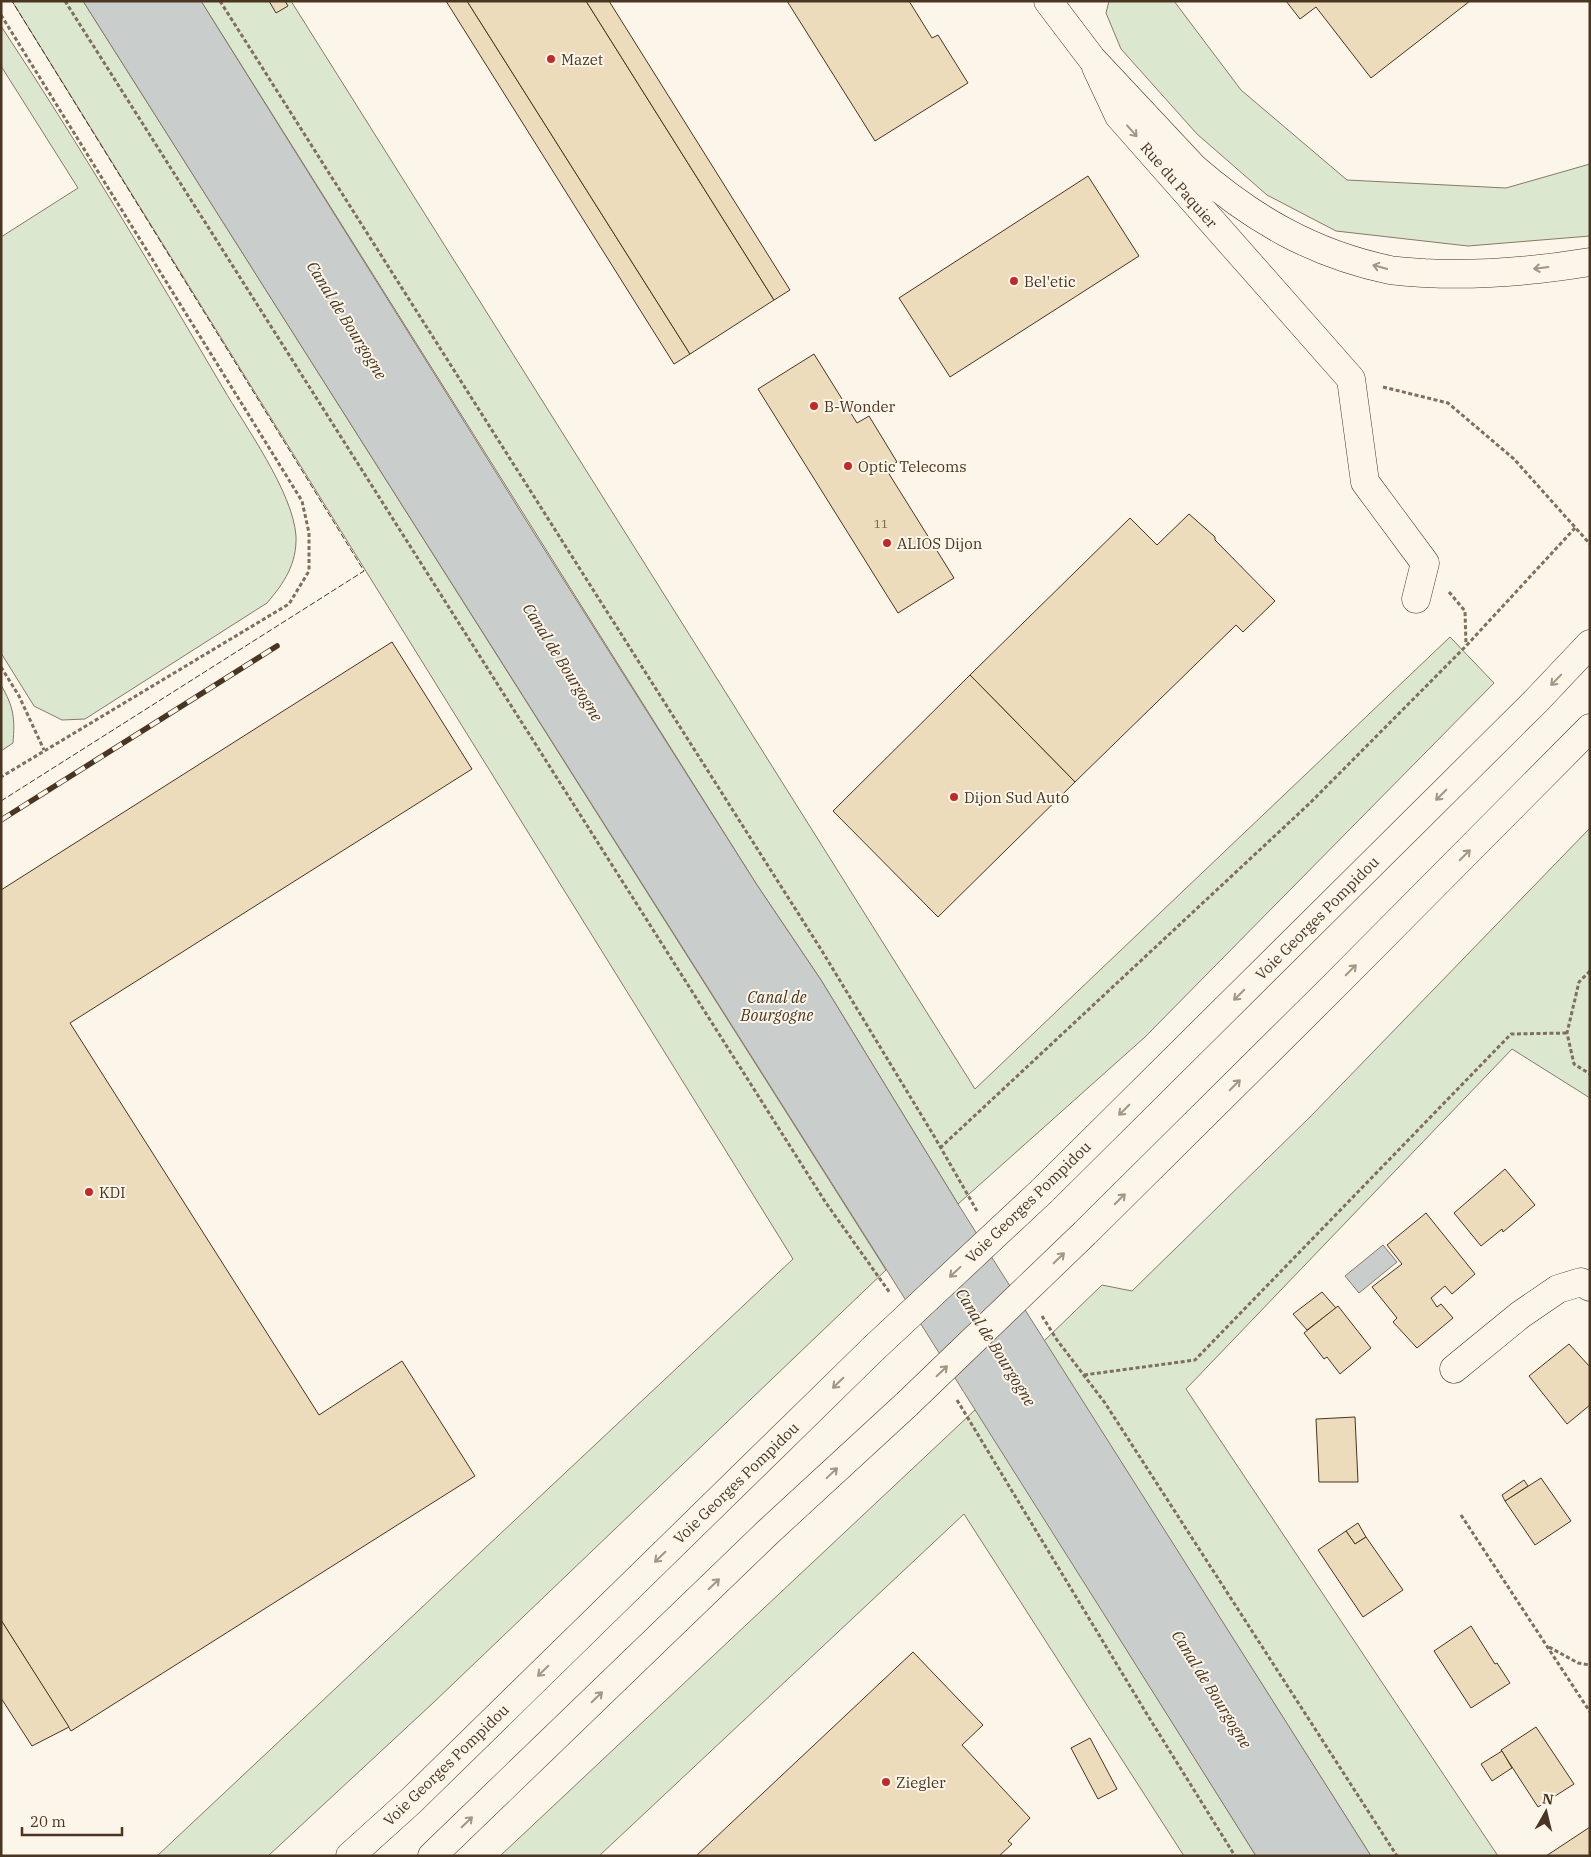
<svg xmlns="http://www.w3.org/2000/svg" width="1591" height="1857" font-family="'IBM Plex Serif',serif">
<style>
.green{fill:#dce7d0;stroke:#887966}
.water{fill:#c9cecd;stroke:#887966}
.building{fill:#ecdcbc;stroke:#4a3520}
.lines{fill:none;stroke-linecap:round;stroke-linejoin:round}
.minor-casing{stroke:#4a3520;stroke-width:29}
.major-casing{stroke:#4a3520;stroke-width:29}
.highway-casing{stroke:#4a3520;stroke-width:29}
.path{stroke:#7f6f5c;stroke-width:3;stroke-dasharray:4 2.5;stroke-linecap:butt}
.minor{stroke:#fbf6e9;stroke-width:28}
.major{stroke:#fbf6e9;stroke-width:28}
.highway{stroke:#fbf6e9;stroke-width:28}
.rail-casing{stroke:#4a3520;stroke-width:5.5}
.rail{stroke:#fbf6e9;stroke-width:4;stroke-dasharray:11;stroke-linecap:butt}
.highway-bridge-casing{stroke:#4a3520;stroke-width:29;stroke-linecap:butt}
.highway-bridge{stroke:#fbf6e9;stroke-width:28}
.fence{stroke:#4a3520;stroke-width:1;stroke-dasharray:6 2.5;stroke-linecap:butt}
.oneway{stroke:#a29684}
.poi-dot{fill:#c62828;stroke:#fbf6e9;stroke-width:2}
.labels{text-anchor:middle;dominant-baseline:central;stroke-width:4;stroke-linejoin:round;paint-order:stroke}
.number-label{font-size:12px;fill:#725f47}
.poi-label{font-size:15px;fill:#4a3520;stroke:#fbf6e9;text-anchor:start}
.street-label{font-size:15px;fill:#4a3520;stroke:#fbf6e9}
.water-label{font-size:16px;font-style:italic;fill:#4a3520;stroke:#fbf6e9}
</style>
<rect width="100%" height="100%" fill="#fbf6e9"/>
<g class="green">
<path d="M12 1H83L886 1270 433 1703 268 1856H157L793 1259Z"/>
<path d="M201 1H291L975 1089 1450 637 1494 683 1145 1037 958 1204 821 980 757 885Z"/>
<path d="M1109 1H1174L1241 90 1347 180 1506 188 1590 164V236L1468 246 1336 231 1267 195 1197 134 1121 49 1106 13Z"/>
<path d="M1 26C79 144 151 266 223 388 245 426 293 492 296 536 297 564 284 583 267 603L85 719 62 720 34 706 1 653V237L78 188 1 66Z"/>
<path d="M1 685C14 707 15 719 13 743L1 751Z"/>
<path d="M1590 828V1098L1512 1049 1186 1389 1498 1856H1371L1044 1341 1102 1285 1132 1291 1310 1117Z"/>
<path d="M976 1409 1256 1856H1184L964 1514 599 1856H500Z"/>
</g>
<g class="water">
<path d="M83 1H201L527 522 757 885 821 980 958 1204 1371 1856H1256C867 1236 474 620 83 1Z"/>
<path d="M1383 1245 1397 1262 1359 1293 1345 1276Z"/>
</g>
<g class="building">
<path d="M269 1H285L288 6 276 13Z"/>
<path d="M446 1H467L690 354 674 364Z"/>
<path d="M467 1H586L774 300 690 354Z"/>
<path d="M586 1H609L790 290 774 300Z"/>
<path d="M787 1H909L932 38 938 35 968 83 875 141Z"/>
<path d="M1286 1H1470L1371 78 1316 7 1300 19Z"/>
<path d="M1088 176 1139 256 950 377 899 298Z"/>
<path d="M814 354 857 423 869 416 897 462 886 469 954 578 898 613 758 389Z"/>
<path d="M1189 514 1215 537V540L1275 601 1243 632 1236 625 1075 782 970 675 1130 518 1157 545Z"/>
<path d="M392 642 472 769 70 1023 319 1415 402 1361 475 1476 71 1731 1 1620V890Z"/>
<path d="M970 675 1075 782 938 917 833 811Z"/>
<path d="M1505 1169 1535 1205 1503 1232 1502 1229 1481 1246 1454 1213Z"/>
<path d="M1426 1213 1475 1274 1452 1294 1445 1286 1431 1298 1437 1307 1441 1304 1453 1318 1417 1348 1393 1322 1397 1318 1372 1287 1402 1264 1387 1245Z"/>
<path d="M1322 1292 1336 1308 1307 1330 1293 1314Z"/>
<path d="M1338 1306 1371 1348 1340 1374 1327 1357 1324 1359 1304 1333Z"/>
<path d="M1569 1344 1590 1367V1405L1567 1424 1529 1376Z"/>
<path d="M1355 1417 1358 1482H1319L1316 1419Z"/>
<path d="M1541 1478 1571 1521 1535 1545 1505 1501Z"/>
<path d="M1524 1480 1528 1486 1505 1501 1502 1495Z"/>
<path d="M1358 1523 1366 1537 1355 1544 1346 1531Z"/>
<path d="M1346 1531 1355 1544 1366 1537 1403 1590 1363 1617 1318 1550Z"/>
<path d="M1 1620 69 1727 32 1746 1 1698Z"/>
<path d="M1471 1626 1495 1664 1497 1663 1510 1683 1471 1708 1434 1651Z"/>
<path d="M913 1652 983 1725 962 1745 1030 1818 1008 1841 1012 1844 999 1856H696Z"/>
<path d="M1536 1727 1574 1784 1538 1807 1501 1750Z"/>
<path d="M1090 1738 1117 1789 1098 1799 1071 1748Z"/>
<path d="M1502 1751 1512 1768 1492 1781 1481 1764Z"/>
<path d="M1590 1827V1856H1546Z"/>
</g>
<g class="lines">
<g class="minor-casing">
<g id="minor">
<path d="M1096 67 1119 116 1351 379 1365 482 1425 563 1416 599"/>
<path d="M1454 1369 1520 1315 1558 1289 1581 1282 1590 1287"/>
</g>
</g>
<g class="major-casing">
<path id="major" d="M1048 1 1092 59 1194 168"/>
</g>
<g class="highway-casing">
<g id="highway">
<path d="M1194 168C1253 219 1313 254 1390 270 1401 272 1413 272 1424 273 1479 276 1535 271 1590 262"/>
<path d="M1042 1191 1536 701 1590 644"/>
<path d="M1085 1233 1334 986 1590 728"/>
<path d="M350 1856 412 1800 873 1349"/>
<path d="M432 1856 768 1532 907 1404"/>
</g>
</g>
<g class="path">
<path d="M65 1 826 1203 890 1293"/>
<path d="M220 1 822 951 934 1136 977 1211"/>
<path d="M1 15 302 501 309 533V571L289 604 1 777"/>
<path d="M1383 387 1448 403 1514 459 1590 544"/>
<path d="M1449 592 1465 611 1466 645"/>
<path d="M1 667 19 696 44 750"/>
<path d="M1590 971 1579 982 1567 1033 1574 1064 1590 1074"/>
<path d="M940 1148 1310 803 1466 646 1575 528"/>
<path d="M1042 1316 1057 1340 1105 1403 1397 1856"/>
<path d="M1084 1375 1195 1360 1511 1034 1567 1033"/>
<path d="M957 1400 1148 1716 1235 1856"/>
<path d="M1461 1515 1590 1712"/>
<path d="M1549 1647 1578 1663 1590 1665"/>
</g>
<use href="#minor" class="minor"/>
<use href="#major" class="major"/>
<use href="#highway" class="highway"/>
<g class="rail-casing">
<path id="rail" d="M1 820 277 646"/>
</g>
<use href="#rail" class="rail"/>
<g class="highway-bridge-casing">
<g id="highway-bridge">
<path d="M873 1349 1042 1191"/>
<path d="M907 1404 1085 1233"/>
</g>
</g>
<use href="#highway-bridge" class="highway-bridge"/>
<path class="fence" d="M1 801 364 571 12 1"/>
</g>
<defs><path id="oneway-shaft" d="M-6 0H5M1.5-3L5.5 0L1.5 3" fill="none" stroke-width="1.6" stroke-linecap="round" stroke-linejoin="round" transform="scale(1.25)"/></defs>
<g class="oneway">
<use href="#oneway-shaft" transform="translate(1132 131) rotate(49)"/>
<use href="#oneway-shaft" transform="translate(1380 267) rotate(-164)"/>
<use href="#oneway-shaft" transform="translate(1541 268) rotate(173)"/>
<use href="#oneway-shaft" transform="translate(1556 680) rotate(134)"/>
<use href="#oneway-shaft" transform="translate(1441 795) rotate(135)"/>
<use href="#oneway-shaft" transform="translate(1465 855) rotate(-45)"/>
<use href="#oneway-shaft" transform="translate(1351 970) rotate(-45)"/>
<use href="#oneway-shaft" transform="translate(1239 995) rotate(135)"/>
<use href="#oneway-shaft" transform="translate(1235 1085) rotate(-45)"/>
<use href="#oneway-shaft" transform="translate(1124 1110) rotate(135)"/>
<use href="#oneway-shaft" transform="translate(1120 1199) rotate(-45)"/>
<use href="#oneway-shaft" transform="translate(1059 1258) rotate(-44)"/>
<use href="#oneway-shaft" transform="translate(955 1272) rotate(137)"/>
<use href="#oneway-shaft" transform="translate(942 1371) rotate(-44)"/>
<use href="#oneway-shaft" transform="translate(838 1383) rotate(136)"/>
<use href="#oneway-shaft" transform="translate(832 1473) rotate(-43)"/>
<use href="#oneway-shaft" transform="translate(660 1557) rotate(136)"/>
<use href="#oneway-shaft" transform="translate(714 1584) rotate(-44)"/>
<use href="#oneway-shaft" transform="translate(543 1671) rotate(136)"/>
<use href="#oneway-shaft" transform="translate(597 1697) rotate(-44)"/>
<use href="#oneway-shaft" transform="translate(467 1822) rotate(-44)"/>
</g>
<g class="poi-dot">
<circle cx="551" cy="59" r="5"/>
<circle cx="1014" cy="281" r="5"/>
<circle cx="814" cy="406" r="5"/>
<circle cx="848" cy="466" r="5"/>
<circle cx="887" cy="543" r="5"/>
<circle cx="954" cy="797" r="5"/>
<circle cx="89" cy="1192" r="5"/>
<circle cx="886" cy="1782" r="5"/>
</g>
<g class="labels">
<g class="number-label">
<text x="881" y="523">11</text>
</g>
<g class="poi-label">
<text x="561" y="59">Mazet</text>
<text x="1024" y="281">Bel'etic</text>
<text x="824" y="406">B-Wonder</text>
<text x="858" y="466">Optic Telecoms</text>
<text x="897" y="543">ALIOS Dijon</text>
<text x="964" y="797">Dijon Sud Auto</text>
<text x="99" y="1192">KDI</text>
<text x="896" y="1782">Ziegler</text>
</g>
<g class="street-label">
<text transform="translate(1179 185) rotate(49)">Rue du Paquier</text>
<text transform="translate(1317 918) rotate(-45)">Voie Georges Pompidou</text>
<text transform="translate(1028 1202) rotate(-44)">Voie Georges Pompidou</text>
<text transform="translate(736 1483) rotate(-44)">Voie Georges Pompidou</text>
<text transform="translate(446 1765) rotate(-44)">Voie Georges Pompidou</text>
</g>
<g class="water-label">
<text transform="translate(347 320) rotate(58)">Canal de Bourgogne</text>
<text transform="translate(563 662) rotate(58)">Canal de Bourgogne</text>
<text x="777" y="997">Canal de<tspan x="777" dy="18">Bourgogne</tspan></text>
<text transform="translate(996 1347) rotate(58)">Canal de Bourgogne</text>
<text transform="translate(1212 1689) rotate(58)">Canal de Bourgogne</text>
</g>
</g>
<rect width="1591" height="1857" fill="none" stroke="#4a3520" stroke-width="5"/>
<g transform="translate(1546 1812) rotate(8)" stroke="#fbf6e9" stroke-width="4" paint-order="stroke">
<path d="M0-4L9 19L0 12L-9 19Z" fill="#4a3520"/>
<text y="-8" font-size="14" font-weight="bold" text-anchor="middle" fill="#4a3520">N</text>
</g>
<path d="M22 1827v8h100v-8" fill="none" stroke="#4a3520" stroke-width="2.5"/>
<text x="30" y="1827" font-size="15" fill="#4a3520" stroke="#fbf6e9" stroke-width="4" paint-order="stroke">20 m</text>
</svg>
